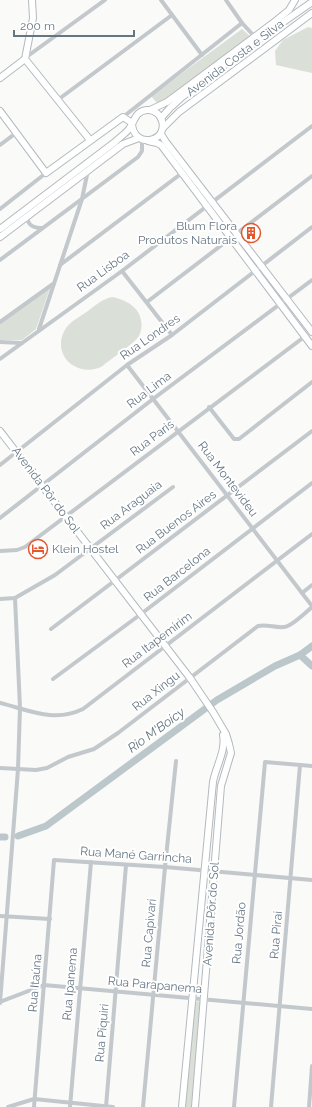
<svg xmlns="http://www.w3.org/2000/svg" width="312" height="1107" font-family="Raleway,sans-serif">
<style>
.green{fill:#dadfd7}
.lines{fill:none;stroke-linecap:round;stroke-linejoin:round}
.river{stroke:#bbc7cb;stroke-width:7}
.secondary-casing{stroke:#b3babf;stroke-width:8}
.primary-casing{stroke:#b5babe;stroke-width:8}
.street{stroke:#c3c8cc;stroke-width:4}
.secondary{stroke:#fff;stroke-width:6}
.primary{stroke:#fff;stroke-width:6}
.labels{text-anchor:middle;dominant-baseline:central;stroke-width:4;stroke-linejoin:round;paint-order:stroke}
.street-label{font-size:12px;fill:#657683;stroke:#fff}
.poi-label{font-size:12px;fill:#657683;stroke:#fff;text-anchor:end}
.water-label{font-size:13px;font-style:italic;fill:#60757c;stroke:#fff}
</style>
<rect width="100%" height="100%" fill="#fafaf8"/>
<g class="green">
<path d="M308 27 312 28V73L276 65 275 51 283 40Z"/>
<path d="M242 29 251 37 158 104 151 96Z"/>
<path d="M50 288 36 329 22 340H0V324Z"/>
<path d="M112 297C122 299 132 303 138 312 142 319 143 328 139 336 136 342 107 362 101 367 75 378 50 353 66 328 71 321 81 316 88 311 96 305 102 299 112 297Z"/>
<path d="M201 1001V1013L194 1107H183L194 1002Z"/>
</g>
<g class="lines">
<g class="river">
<path d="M300 655 312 666"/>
<path d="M18 836 46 826 217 700 275 666 300 655 312 646"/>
<path d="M0 837H5"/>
</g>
<g class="secondary-casing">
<g id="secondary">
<path d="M25 59 90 140"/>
<path d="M25 59 33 18 32 0"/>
<path d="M0 78 25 59"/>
<path d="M0 111 46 173 123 117 132 123"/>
<path d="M163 128 179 112 312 13"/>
<path d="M161 134 166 142 312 332"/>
<path d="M148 141 157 143 161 145 312 346"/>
<path d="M0 431 190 678 213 712 226 734 229 744 231 753 221 786 195 1107"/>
<path d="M182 1107 213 782C216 766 226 751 223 735"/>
</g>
</g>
<g class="primary-casing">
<g id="primary">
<path d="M150 110 167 102 182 91 273 23 289 10 295 0"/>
<path d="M161 118 170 108 182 97 262 37 312 2"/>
<path d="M0 229 115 142C120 137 125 134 129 129 135 121 135 111 147 110 164 109 169 134 153 139 141 143 133 135 132 124"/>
<path d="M0 237 123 144 139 138"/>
</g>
</g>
<g class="street">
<path d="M161 0 202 55"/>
<path d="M226 0 242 23 255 37"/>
<path d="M25 58 105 0"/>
<path d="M59 99 172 15"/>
<path d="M123 117 242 23"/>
<path d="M0 145 16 133"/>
<path d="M0 209 46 173"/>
<path d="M27 217C28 226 34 228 42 228"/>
<path d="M0 260 138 157 142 151V140"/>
<path d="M60 265 182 173"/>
<path d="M122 271 172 335"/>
<path d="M147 302 312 176"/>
<path d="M0 322 53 284"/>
<path d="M39 329 82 199 88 170"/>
<path d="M0 342 22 343"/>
<path d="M0 359 122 271 312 126"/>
<path d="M127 365 312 606"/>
<path d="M209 407 234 439H239L312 382"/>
<path d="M0 465 127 365 172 335 312 227"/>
<path d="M0 518 153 399 312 280"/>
<path d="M0 551 17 550 25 547 312 331"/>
<path d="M302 593 312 585"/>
<path d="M0 599 15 598 55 575 173 487"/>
<path d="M51 629 312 431"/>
<path d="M53 679 141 614 312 483"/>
<path d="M0 703C29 710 54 723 83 709L312 534"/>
<path d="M0 768 36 770 47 768 68 757 94 749 118 733 258 626C267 624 275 628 284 627 291 627 306 612 312 607"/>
<path d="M0 916 50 919"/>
<path d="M0 1002 44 985 312 1009"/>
<path d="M0 1003 18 769 20 708 15 598"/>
<path d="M8 1107 34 1099 113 1107"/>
<path d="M34 1107 54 860 165 867 312 880"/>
<path d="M70 1107 91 862"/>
<path d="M106 1107 126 865"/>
<path d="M143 1107 165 867 176 761"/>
<path d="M234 1107 265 762 312 766"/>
<path d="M271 1107 300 765"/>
<path d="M309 1107 312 1066"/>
</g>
<use href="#secondary" class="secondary"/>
<use href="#primary" class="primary"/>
</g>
<defs>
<g id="building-ring" transform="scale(1)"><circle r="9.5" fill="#fff" stroke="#e4572e" stroke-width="1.5"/><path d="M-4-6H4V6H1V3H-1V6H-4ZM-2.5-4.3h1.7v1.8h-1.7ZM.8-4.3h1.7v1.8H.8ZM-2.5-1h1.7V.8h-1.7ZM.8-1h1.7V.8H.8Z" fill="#e4572e"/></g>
<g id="hotel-ring" transform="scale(1)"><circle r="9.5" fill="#fff" stroke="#e4572e" stroke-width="1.5"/><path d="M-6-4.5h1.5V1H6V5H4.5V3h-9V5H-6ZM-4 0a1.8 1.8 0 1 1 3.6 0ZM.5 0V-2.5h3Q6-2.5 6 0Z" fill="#e4572e"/></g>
</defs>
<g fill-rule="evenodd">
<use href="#building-ring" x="251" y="233"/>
<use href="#hotel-ring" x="38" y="549"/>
</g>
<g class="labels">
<g class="street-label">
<text transform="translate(235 58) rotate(-37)">Avenida Costa e Silva</text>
<text transform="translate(103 271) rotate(-36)">Rua Lisboa</text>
<text transform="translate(150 337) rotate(-35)">Rua Londres</text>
<text transform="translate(149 390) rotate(-37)">Rua Lima</text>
<text transform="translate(152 438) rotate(-37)">Rua Paris</text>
<text transform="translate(228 479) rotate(53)">Rua Montevideu</text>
<text transform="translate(46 490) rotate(53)">Avenida Pôr do Sol</text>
<text transform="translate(131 505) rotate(-37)">Rua Araguaia</text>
<text transform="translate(176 522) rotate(-37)">Rua Buenos Aires</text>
<text transform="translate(177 574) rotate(-38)">Rua Barcelona</text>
<text transform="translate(157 640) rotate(-37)">Rua Itapemirim</text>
<text transform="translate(156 691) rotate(-38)">Rua Xingu</text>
<text transform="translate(136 855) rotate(4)">Rua Mané Garrincha</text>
<text transform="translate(211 914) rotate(-86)">Avenida Pôr do Sol</text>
<text transform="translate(149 933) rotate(-85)">Rua Capivari</text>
<text transform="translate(239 933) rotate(-85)">Rua Jordão</text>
<text transform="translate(276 935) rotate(-85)">Rua Pirai</text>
<text transform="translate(35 983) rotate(-85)">Rua Itaúna</text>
<text transform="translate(70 984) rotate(-85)">Rua Ipanema</text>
<text transform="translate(155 985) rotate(5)">Rua Parapanema</text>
<text transform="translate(102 1033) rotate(-85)">Rua Piquiri</text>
</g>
<g class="poi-label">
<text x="237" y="226">Blum Flora<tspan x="237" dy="14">Produtos Naturais</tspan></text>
<text x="52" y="549" text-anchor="start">Klein Hostel</text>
</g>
<g class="water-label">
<text transform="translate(156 730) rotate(-36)">Rio M'Boicy</text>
</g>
</g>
<path d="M14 30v6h120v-6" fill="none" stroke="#657683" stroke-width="2"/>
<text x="20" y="30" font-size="12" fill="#657683" stroke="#ffffff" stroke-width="3" paint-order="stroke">200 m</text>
</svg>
